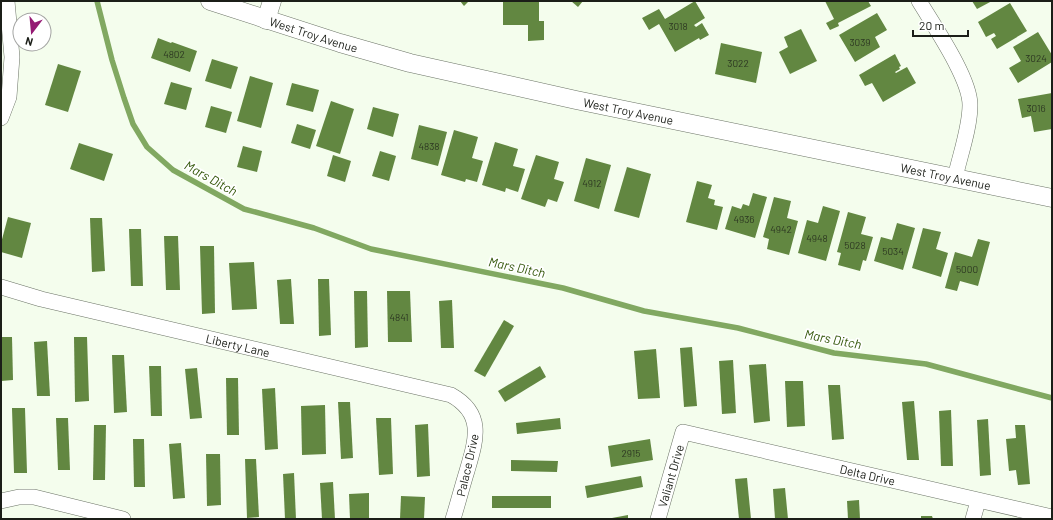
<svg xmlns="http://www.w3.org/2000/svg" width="1053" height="520" font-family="Barlow,sans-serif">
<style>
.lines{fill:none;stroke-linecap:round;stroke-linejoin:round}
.stream{stroke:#81a861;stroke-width:5.5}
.building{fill:#628741}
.minor-casing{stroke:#6b7366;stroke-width:16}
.tertiary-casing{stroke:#6b7366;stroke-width:19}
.minor{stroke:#fff;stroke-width:15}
.tertiary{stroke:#fff;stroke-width:18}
.labels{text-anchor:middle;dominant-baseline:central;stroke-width:3.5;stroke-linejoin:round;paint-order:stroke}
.number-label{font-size:10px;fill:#2d3822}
.street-label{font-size:12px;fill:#1b1e18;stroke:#fff}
.water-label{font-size:13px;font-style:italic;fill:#36590d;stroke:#fff}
</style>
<rect width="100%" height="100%" fill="#f4fded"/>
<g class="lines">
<path class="stream" d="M97 1 112 60 124 98 133 124 147 147 173 170 244 209 314 228 371 249 563 288 644 311 738 328 834 353 926 364 1052 398"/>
</g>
<g class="building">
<path d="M460 1H469L464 6Z"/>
<path d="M503 1H539V21H544V40L528 41V25H503Z"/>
<path d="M571 1H583L578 7Z"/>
<path d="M695 1 705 18 694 25 696 27 702 23 709 35 700 40 699 38 675 52 659 24 649 30 642 18 659 9 665 19Z"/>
<path d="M825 1H868L871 6 838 23 839 26 830 30 826 23 834 19Z"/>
<path d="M972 1H992L977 9Z"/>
<path d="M1010 3 1027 31 997 49 991 39 996 36 994 33 986 37 978 22Z"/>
<path d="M877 13 887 30 875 37 880 47 855 62 839 35Z"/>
<path d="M801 29 817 61 790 74 779 52 788 47 784 37Z"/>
<path d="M1038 32 1052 55V62L1018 83 1009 68 1021 61 1013 47Z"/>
<path d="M158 38 171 43 172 42 197 51 190 72 151 58Z"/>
<path d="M721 43 762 52 756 83 715 74Z"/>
<path d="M895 54 901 66 899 67 900 69 895 72 896 73 907 67 916 83 883 102 872 83 865 86 859 75Z"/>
<path d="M212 59 238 67 231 89 205 81Z"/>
<path d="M58 64 81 71 68 112 45 105Z"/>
<path d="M250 76 273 83 261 128 237 121Z"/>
<path d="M171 82 192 88 186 110 164 104Z"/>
<path d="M292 83 319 90 313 112 286 105Z"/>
<path d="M1052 93V129L1034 132 1031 116 1022 118 1018 99Z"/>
<path d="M331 101 354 109 340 154 316 146Z"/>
<path d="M211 106 232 112 226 133 205 127Z"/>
<path d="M373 107 399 114 393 137 367 129Z"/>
<path d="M297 124 316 130 310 149 291 143Z"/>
<path d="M419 125 447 132 438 166 411 159Z"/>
<path d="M454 130 478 137 472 158 483 161 477 182 466 179 465 182 441 175Z"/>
<path d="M495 142 518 149 513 166 525 169 518 192 506 188 505 192 482 185Z"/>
<path d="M79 143 113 154 104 181 70 169Z"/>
<path d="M243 146 262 151 257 172 237 167Z"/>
<path d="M380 151 396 156 389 181 372 176Z"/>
<path d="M333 155 351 161 345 182 327 176Z"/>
<path d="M536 155 559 162 554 179 564 182 557 202 548 199 545 207 521 199Z"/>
<path d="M586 158 611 165 599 209 574 201Z"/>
<path d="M627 167 651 174 639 218 614 211Z"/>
<path d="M697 181 712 185 708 198 715 200 714 205 723 207 717 230 686 222Z"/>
<path d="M753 193 767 197 755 238 725 229 732 206 741 209 743 204 749 206Z"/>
<path d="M774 197 791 201 787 218 798 221 789 255 767 249 769 239 763 237Z"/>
<path d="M823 206 840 211 826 261 798 253 807 220 818 223Z"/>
<path d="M848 212 866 217 861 234 873 237 866 261 863 260 860 271 838 265 841 253 837 252Z"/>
<path d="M8 217 31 223 22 258 1 252V243Z"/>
<path d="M90 218H102L105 271 92 272Z"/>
<path d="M897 223 915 228 903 270 874 261 881 237 892 240Z"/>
<path d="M923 228 941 232 936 249 948 253 941 277 912 268Z"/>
<path d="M129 229H141L143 286H131Z"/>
<path d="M164 236H178L180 290H166Z"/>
<path d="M978 239 990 242 978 286 960 281 957 291 945 288 955 252 972 257Z"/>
<path d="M200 246H214L215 313 202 314Z"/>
<path d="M254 262 257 309 232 310 229 263Z"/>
<path d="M291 279 294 324H280L277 280Z"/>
<path d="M318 279H329L331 335 319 336Z"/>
<path d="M354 291H367L368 347 355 348Z"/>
<path d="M387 291H410L412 342H388Z"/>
<path d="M452 300 454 348H441L439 301Z"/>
<path d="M504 320 514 326 485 377 474 371Z"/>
<path d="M1 337H12L13 380 1 381Z"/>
<path d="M74 337H87L89 401 75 402Z"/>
<path d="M47 341 50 396H37L34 342Z"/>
<path d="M692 347 697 406 684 407 680 348Z"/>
<path d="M656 349 660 398 638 399 634 351Z"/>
<path d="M112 355H124L127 412 114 413Z"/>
<path d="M733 360 736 413 722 414 719 361Z"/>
<path d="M766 364 770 421 754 423 749 365Z"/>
<path d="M149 366H161L162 416H151Z"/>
<path d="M540 366 546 377 505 402 498 391Z"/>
<path d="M197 368 202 418 190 419 185 369Z"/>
<path d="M226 378H238L239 435H227Z"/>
<path d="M785 381H803L805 426 787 427Z"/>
<path d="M828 385H840L844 439 832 440Z"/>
<path d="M275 388 278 449 265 450 262 389Z"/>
<path d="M914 401 919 460H907L902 402Z"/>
<path d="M338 402H350L353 458 341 459Z"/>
<path d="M325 405 326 454 302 455 301 406Z"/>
<path d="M12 408H25L27 473H14Z"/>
<path d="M951 410 953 466H941L939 411Z"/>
<path d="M56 418H68L70 470H58Z"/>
<path d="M376 418H391L393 474 379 475Z"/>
<path d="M560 418 561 429 517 434 516 423Z"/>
<path d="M988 419 991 475 980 476 977 420Z"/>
<path d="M428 424 430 476 417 477 415 425Z"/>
<path d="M94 425H106L105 480H93Z"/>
<path d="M1015 425H1025L1030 484 1018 485 1016 470 1009 471 1006 439 1016 438Z"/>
<path d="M133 439H144L145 487H134Z"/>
<path d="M650 439 653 460 611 467 608 446Z"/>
<path d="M181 443 185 498 173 499 169 444Z"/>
<path d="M206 454H220L221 505 207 506Z"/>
<path d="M245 459H256L259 517 247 518Z"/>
<path d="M511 460 558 461 557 472 511 471Z"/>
<path d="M294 473 296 519H285L283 474Z"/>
<path d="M641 476 643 487 587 498 585 486Z"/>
<path d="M747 478 751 519H739L735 479Z"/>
<path d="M333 482 335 519H322L320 483Z"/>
<path d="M785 488 788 519H775L773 489Z"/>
<path d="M369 493V519H350L349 494Z"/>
<path d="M401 496 425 497 424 519H400Z"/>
<rect x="492" y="496" width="59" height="12"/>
<path d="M859 500 860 519H848L847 501Z"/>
<path d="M628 515V519H612V518Z"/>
<path d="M921 516H932L933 519H921Z"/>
</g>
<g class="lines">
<g class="minor-casing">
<g id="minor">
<path d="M919 1C934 26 970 78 970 105 970 128 960 155 955 178"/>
<path d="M1 118 9 97 12 57 7 1"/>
<path id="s1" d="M1 287 41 299 451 395C485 414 476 440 467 471 462 487 458 503 453 519"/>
<path d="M1 501 19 497H34L123 519"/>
<path id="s2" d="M658 519 683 432 1052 517"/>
<path d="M973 519 978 501"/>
</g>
</g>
<g class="tertiary-casing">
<g id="tertiary">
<path id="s3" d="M210 1 340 43 410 63 576 100 1052 198"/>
<path d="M266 20 272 1"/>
</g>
</g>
<use href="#minor" class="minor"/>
<use href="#tertiary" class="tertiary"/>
</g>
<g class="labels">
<g class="number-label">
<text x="678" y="26">3018</text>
<text x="860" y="42">3039</text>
<text x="174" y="54">4802</text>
<text x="1036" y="58">3024</text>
<text x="738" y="63">3022</text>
<text x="1036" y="108">3016</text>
<text x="429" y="146">4838</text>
<text x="592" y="183">4912</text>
<text x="744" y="219">4936</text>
<text x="781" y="229">4942</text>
<text x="817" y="238">4948</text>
<text x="855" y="245">5028</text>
<text x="893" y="251">5034</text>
<text x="967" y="269">5000</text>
<text x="399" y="317">4841</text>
<text x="631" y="453">2915</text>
</g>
<g class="street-label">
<text stroke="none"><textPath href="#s3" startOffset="109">West Troy Avenue</textPath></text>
<text stroke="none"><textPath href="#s3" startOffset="433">West Troy Avenue</textPath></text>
<text stroke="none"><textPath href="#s3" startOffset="757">West Troy Avenue</textPath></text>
<text stroke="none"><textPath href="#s1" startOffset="244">Liberty Lane</textPath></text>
<text transform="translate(467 465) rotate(-77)">Palace Drive</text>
<text stroke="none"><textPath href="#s2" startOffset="280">Delta Drive</textPath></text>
<text stroke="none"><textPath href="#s2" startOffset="45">Valiant Drive</textPath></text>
</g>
<g class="water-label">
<text transform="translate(211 178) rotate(29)">Mars Ditch</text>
<text transform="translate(517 267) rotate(12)">Mars Ditch</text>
<text transform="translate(833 339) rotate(11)">Mars Ditch</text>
</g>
</g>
<rect width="1053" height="520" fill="none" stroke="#1b1e18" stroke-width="4"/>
<g transform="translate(32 32) rotate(196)"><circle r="19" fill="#ffffff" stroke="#a4a5a3"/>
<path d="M0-3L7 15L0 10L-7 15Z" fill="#951973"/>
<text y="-6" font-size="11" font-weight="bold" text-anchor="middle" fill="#1b1e18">N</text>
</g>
<path d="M913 30v6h55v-6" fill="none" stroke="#1b1e18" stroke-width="2"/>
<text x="919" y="30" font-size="12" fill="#1b1e18" stroke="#ffffff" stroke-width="3" paint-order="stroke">20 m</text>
</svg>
